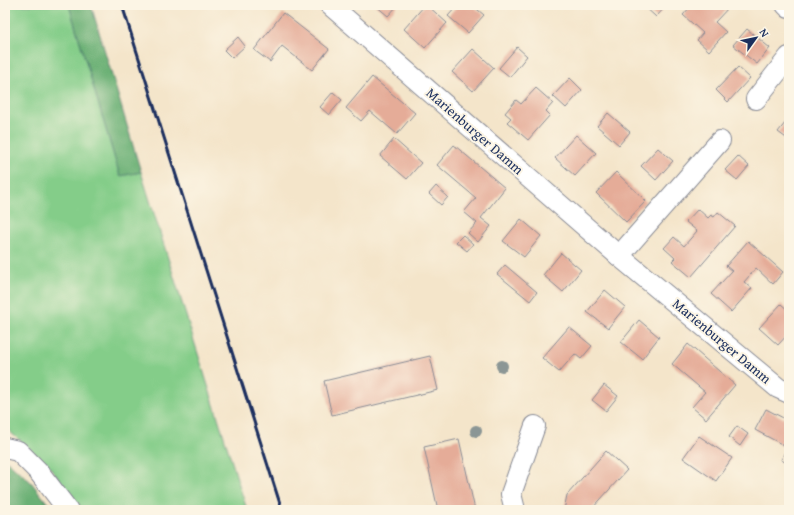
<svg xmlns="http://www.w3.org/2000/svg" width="794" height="515" font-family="'Gentium Book Plus',serif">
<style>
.green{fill:#84cd89;stroke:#507e74}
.forest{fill:#6bb075;stroke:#43706a}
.building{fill:#e5ac98}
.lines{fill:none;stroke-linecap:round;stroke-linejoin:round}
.street-casing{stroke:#888a94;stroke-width:22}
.street{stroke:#fff;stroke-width:20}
.rail{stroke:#1b2f5e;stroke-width:3}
.tree{fill:#8b9695}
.labels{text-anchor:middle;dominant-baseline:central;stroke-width:4;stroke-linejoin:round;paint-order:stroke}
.street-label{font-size:14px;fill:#1b2f5e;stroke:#fcf5e5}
</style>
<rect width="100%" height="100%" fill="#fcf5e5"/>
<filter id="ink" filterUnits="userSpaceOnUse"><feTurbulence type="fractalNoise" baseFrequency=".025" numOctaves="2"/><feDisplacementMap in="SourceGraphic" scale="8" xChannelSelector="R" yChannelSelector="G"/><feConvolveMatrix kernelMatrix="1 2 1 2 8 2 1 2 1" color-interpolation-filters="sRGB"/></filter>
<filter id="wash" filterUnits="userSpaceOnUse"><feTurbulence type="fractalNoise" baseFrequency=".012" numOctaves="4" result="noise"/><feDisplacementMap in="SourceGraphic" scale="16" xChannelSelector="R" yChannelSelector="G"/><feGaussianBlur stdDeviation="0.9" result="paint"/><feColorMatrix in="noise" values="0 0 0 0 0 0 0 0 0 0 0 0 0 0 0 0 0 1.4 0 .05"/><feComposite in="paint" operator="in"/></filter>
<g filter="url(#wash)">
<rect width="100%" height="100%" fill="#f4e5ca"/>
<path class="green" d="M9 5H69L120 176 141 172 247 510H82L49 466 9 431 5 425V6Z"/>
<g class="forest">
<path d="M69 5H91L141 172 120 176Z"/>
<path d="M5 461H7L31 482 53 510H5Z"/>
</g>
<g id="blocks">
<g class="building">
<path d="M375 5H398L388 16Z"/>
<path d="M425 5H427L447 23 425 48 404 29Z"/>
<path d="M458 5H472L484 15 468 33 448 16Z"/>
<path d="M643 5H667L656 17Z"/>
<path d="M692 5 694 7 696 5H731L715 22 726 32 709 51 697 40 703 33 683 15Z"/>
<path d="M283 13 329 49 312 70 282 46 270 62 254 50Z"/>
<path d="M747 29 770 48 757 64 733 45Z"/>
<path d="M238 37 245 46 232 58 224 50Z"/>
<path d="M517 47 527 56 510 77 499 68Z"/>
<path d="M473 49 494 68 473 91 452 72Z"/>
<path d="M738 67 750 78 728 102 716 90Z"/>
<path d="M372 77 415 113 397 134 370 111 361 121 346 108Z"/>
<path d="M570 78 582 90 566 108 553 96Z"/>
<path d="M536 88 553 103 546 111 550 115 528 140 507 122 511 118 505 113 516 100 521 104Z"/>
<path d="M333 92 342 100 329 115 320 107Z"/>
<path d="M608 113 630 132 619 145 597 126Z"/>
<path d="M789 118V140L778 132Z"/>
<path d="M576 135 596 153 575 176 555 158Z"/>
<path d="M394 139 421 163 407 179 380 156Z"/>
<path d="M454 145 505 188 481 218 491 226 478 242 468 233 477 223 464 212 476 198 437 165Z"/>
<path d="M658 148 673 161 656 180 641 166Z"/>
<path d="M738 156 749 166 737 180 725 170Z"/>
<path d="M616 172 646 201 626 222 596 193Z"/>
<path d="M436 186 448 197 441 205 429 194Z"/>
<path d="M698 209 708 218 711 215 714 217 718 212 735 226 691 277 672 261 675 258 664 248 674 237 684 246 697 231 686 222Z"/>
<path d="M521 219 541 236 524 257 503 241Z"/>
<path d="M463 235 473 244 467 251 456 242Z"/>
<path d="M748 241 783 272 773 284 756 268 744 282 752 288 731 312 711 294 732 271 726 266Z"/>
<path d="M561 253 581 270 563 292 543 275Z"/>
<path d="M505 265 537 292 530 301 497 274Z"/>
<path d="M605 290 625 307 608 328 587 312Z"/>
<path d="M781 304 789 311V333L778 345 759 328Z"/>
<path d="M639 320 659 337 642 359 621 342Z"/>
<path d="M569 327 592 346 581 359 575 354 559 372 542 358Z"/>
<path d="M688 344 735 385 706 419 692 407 705 392 672 364Z"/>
<path d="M430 356 438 390 332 415 324 381Z"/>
<path d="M604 385 618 396 606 411 592 400Z"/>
<path d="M766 409 789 421V464L781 460 787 447 755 430Z"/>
<path d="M737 426 748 434 740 446 729 437Z"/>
<path d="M699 436 732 458 716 481 683 458Z"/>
<path d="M459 439 475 510H438L424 447Z"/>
<path d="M606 451 627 470 591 510H564L567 495Z"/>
</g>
</g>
</g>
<g filter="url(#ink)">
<use href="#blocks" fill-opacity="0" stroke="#888a94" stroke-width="1"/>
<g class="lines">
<g class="street-casing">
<g id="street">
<path d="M330 5 619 256 778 388 789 393"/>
<path d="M786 5 789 8"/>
<path d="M756 99 789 57"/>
<path d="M619 256 720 141"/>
<path d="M5 448 18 451 38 471 68 510"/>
<path d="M515 510 511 494 535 426"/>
</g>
</g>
<use href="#street" class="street"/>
<path class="rail" d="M122 5 282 510"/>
</g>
<g class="tree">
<circle cx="502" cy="366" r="6"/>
<circle cx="476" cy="431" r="6"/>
</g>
</g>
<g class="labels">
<g class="street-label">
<text transform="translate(475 131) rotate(41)">Marienburger Damm</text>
<text transform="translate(722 341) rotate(40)">Marienburger Damm</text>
</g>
</g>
<rect width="794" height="515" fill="none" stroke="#fcf5e5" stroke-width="20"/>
<g transform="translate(756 38) rotate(57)" stroke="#fcf5e5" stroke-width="3" paint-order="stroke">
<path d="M0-3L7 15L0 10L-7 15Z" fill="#1b2f5e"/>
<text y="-6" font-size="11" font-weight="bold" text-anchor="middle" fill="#1b2f5e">N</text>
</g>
</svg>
